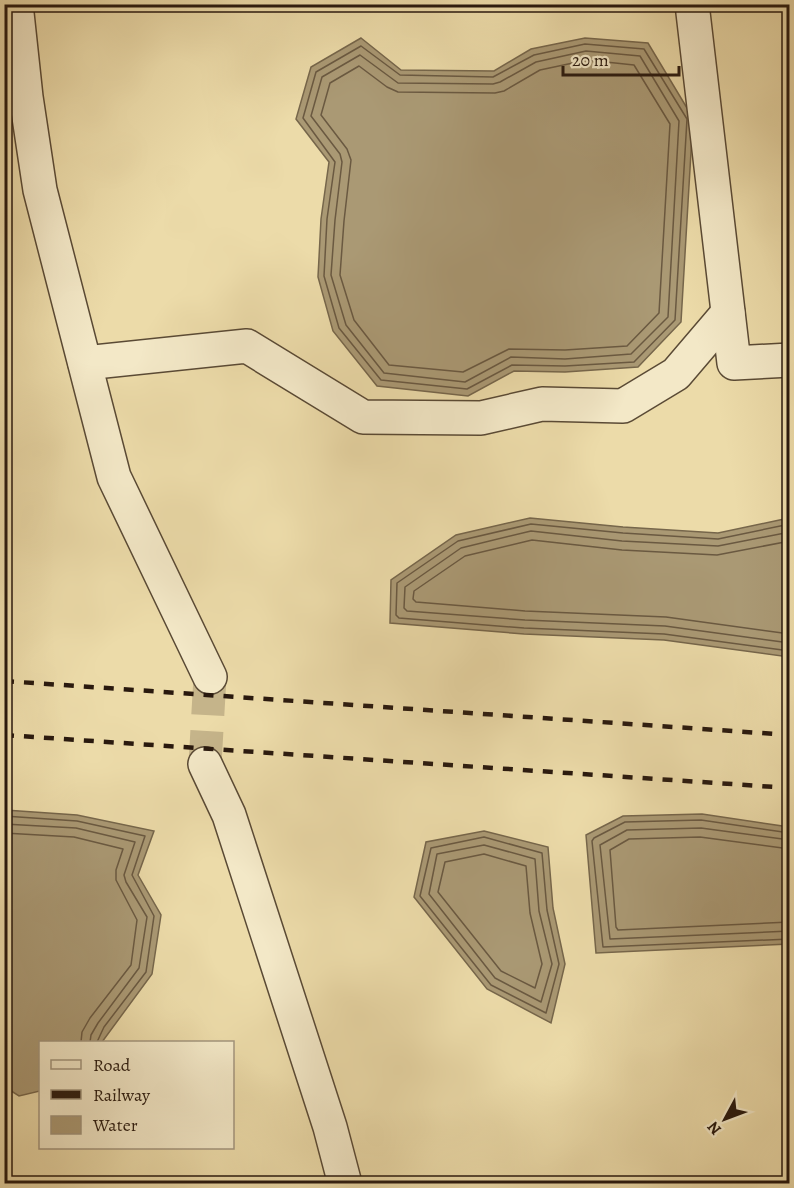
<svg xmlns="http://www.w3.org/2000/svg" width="794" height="1188" font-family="Alegreya,serif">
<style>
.water{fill:#aa9974;stroke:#76664b;stroke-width:1.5}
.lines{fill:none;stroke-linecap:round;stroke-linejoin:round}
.shore{stroke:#6a5941;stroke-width:1.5}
.minor-tunnel{stroke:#c5b48a;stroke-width:33;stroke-dasharray:33 16;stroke-linecap:butt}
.minor-casing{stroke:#5a4a35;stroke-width:36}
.minor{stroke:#f3e8c7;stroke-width:33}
.rail{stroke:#29190e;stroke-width:4.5;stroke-dasharray:10 10;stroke-linecap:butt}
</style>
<rect width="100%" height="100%" fill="#ecdba9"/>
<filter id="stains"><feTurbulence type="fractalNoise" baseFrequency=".00333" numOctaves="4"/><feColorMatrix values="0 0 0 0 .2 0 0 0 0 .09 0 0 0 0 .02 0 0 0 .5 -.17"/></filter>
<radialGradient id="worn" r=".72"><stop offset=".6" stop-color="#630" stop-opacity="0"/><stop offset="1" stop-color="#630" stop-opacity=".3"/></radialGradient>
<g class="water">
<path d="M361 38 401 70 494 71 531 49 585 38 648 43 693 118 681 322 638 367 565 372 514 371 468 396 377 386 333 331 318 277 321 219 329 162 296 119 311 67Z"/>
<path d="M530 518 623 527 718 533 789 518V657L664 640 524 634 390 623 391 580 456 535Z"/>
<path d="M5 810 77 815 154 831 138 875 161 915 152 974 102 1042H40V1091L19 1096 5 1087Z"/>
<path d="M702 814 789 827V944L596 953 586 835 623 816Z"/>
<path d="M484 831 548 847 553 908 565 964 551 1023 487 989 414 897 426 842Z"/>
</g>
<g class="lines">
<g class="shore">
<path d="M585 44 644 49 687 119 675 320 634 362 565 366 512 365 467 389 381 380 339 328 324 276 327 219 335 162 303 118 316 72 361 46 400 75 493 77 534 55Z"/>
<path d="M586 51 640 56 679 121 668 317 631 354 565 359 511 357 465 382 384 373 346 325 331 275 335 220 342 162 340 154 311 116 322 77 360 55 398 83 493 84 500 82 536 62Z"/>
<path d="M587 60 634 65 670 124 659 313 627 346 565 350 509 349 463 372 389 365 354 320 340 275 344 221 351 160 347 149 321 115 330 83 359 66 387 87 398 92 495 93 504 91 540 70Z"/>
<path d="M790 524 718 539 623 533 531 524 458 541 397 583 396 615 399 618 524 628 664 634 790 651"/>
<path d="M790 532 718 546 622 541 531 531 461 548 405 587 404 608 407 611 525 620 665 626 790 643"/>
<path d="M790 541 717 555 622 550 532 540 465 556 414 591 413 599 416 602 525 611 666 617 790 634"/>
<path d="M4 816 77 821 145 836 132 875 154 916 146 972 104 1027 97 1042"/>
<path d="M4 824 76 828 135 842 124 875 126 882 147 917 139 968 98 1023 91 1035 90 1042"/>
<path d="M4 833 74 837 123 849 116 870V880L137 920 131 965 90 1018 82 1032 81 1042"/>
<path d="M790 833 701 820 625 822 594 838 592 841 603 947 790 939"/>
<path d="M484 837 542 853 547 910 559 964 546 1013 491 985 420 896 431 848Z"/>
<path d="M790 840 701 828 627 830 600 845 610 939 790 931"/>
<path d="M484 845 535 859 539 911 552 964 541 1002 495 978 429 894 437 854Z"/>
<path d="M790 849 700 837 629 839 610 850 616 927 618 930 790 922"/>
<path d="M484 854 526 866 530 913 542 964 535 988 501 971 438 892 445 862Z"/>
</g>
<path class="minor-tunnel" d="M205 764 210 677"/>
<g class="minor-casing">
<g id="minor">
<path d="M16 4 26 97 40 190 114 477 210 677"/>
<path d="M692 4 734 363 790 360"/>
<path d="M85 363 247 346 363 417 481 418 542 404 623 406 676 374 728 313"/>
<path d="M205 764 229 815 330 1127 345 1184"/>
</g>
</g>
<use href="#minor" class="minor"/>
<g class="rail">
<path d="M4 681 790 735"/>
<path d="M4 735 790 788"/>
</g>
</g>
<rect width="794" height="1188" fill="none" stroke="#ecdba9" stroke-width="24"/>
<rect x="6" y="6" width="782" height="1176" fill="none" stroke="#29190e" stroke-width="3"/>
<rect x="12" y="12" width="770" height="1164" fill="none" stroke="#29190e" stroke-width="1.5"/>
<rect x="39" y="1041" width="195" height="108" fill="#f3e8c7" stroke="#a2957d" stroke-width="1.5"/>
<rect x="51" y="1060" width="30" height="9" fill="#f3e8c7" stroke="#a2957d" stroke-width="1.5"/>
<text x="93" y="1071" font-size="18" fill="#29190e">Road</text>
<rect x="51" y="1090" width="30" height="9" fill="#29190e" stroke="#a2957d" stroke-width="1.5"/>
<text x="93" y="1101" font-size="18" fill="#29190e">Railway</text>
<rect x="51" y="1116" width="30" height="18" fill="#aa9974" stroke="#a2957d" stroke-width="1.5"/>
<text x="93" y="1131" font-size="18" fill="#29190e">Water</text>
<g transform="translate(725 1119) rotate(229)" stroke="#f3e8c7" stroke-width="4.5" paint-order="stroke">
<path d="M0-4.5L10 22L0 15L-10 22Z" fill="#29190e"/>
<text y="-9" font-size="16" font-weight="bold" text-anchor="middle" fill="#29190e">N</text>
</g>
<path d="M563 66v9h116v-9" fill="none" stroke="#29190e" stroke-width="3"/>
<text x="572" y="66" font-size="18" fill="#29190e" stroke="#f3e8c7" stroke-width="4.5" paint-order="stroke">20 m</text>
<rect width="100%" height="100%" filter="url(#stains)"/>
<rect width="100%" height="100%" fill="url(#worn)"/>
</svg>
